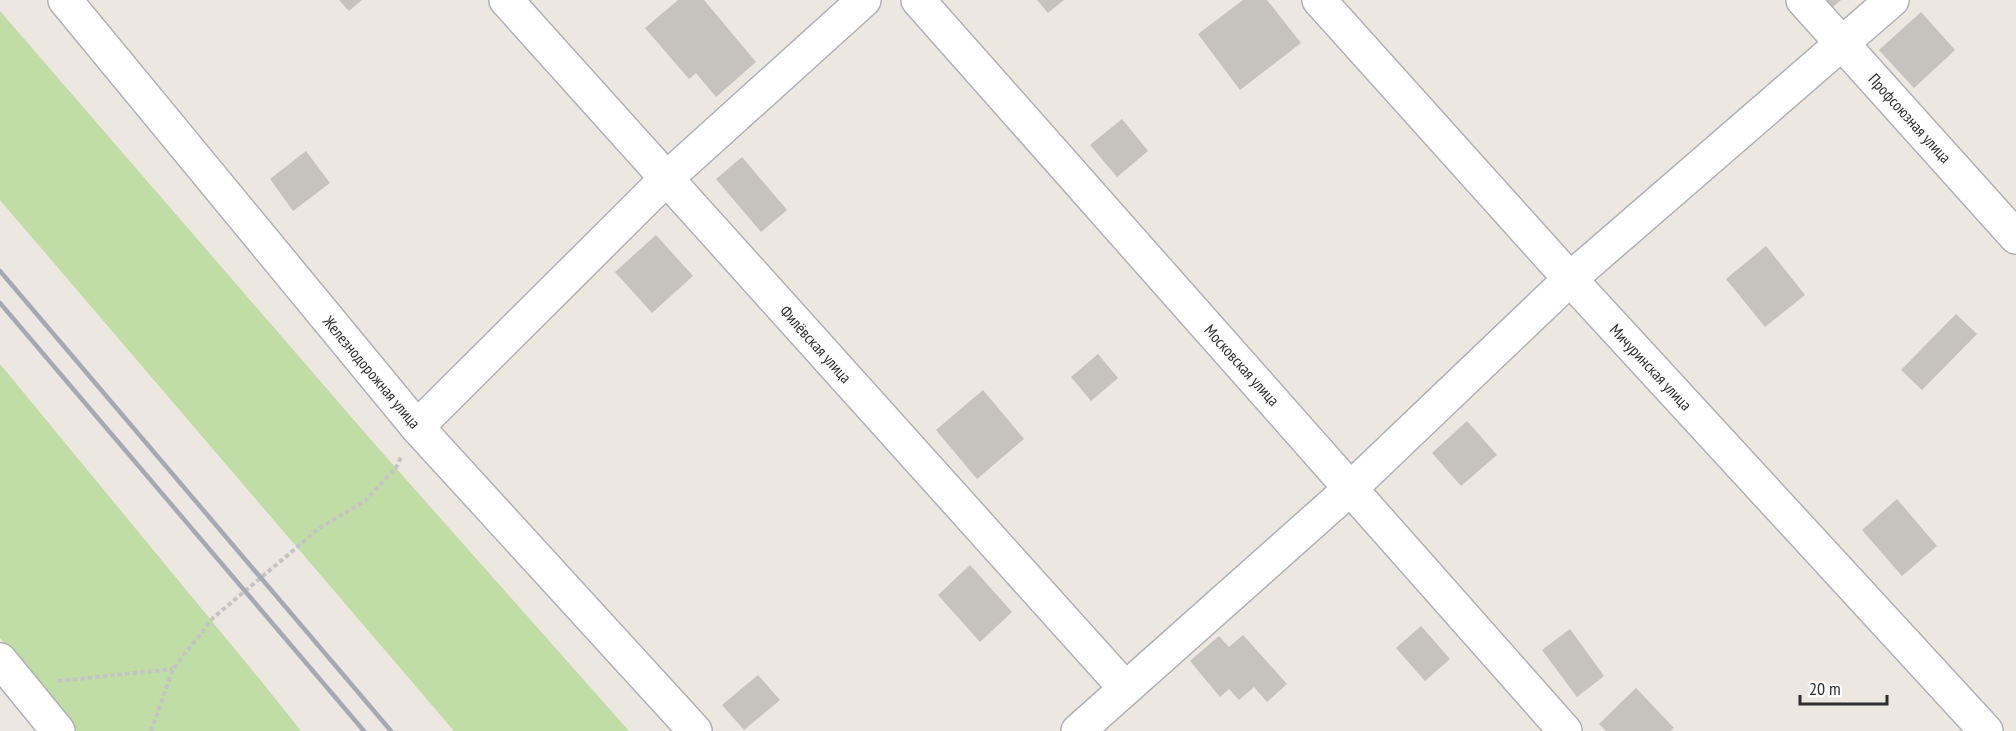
<svg xmlns="http://www.w3.org/2000/svg" width="2016" height="731" font-family="'PT Sans Narrow',sans-serif">
<style>
.green{fill:#bfdda5}
.building{fill:#c6c2bd}
.lines{fill:none;stroke-linecap:round;stroke-linejoin:round}
.minor-casing{stroke:#aeb1b8;stroke-width:36}
.path{stroke:#c4c4c4;stroke-width:4;stroke-dasharray:4.5 3;stroke-linecap:butt}
.minor{stroke:#fff;stroke-width:33}
.rail{stroke:#a4a9b5;stroke-width:4.5}
.labels{text-anchor:middle;dominant-baseline:central;stroke-width:4.5;stroke-linejoin:round;paint-order:stroke}
.street-label{font-size:16px;fill:#2d2d2d;stroke:#fff}
</style>
<rect width="100%" height="100%" fill="#ede7e2"/>
<g class="green">
<path d="M0 11 372 441 629 731H454L0 200Z"/>
<path d="M0 364 262 682 301 731H76L0 638Z"/>
</g>
<g class="building">
<path d="M339 0H362L349 11Z"/>
<path d="M678 0H704L756 62 716 97 696 73 689 79 645 28Z"/>
<path d="M1037 0H1064L1048 13Z"/>
<path d="M1243 0H1267L1301 43 1240 90 1198 34Z"/>
<path d="M1826 0H1841L1833 7Z"/>
<path d="M1921 12 1955 50 1914 88 1879 50Z"/>
<path d="M1122 119 1148 151 1117 177 1090 145Z"/>
<path d="M306 151 330 183 293 211 270 179Z"/>
<path d="M742 157 787 210 761 232 716 179Z"/>
<path d="M656 235 693 276 652 313 615 272Z"/>
<path d="M1766 246 1805 295 1765 327 1726 279Z"/>
<path d="M1956 314 1977 334 1922 390 1901 370Z"/>
<path d="M1098 354 1118 378 1091 401 1071 377Z"/>
<path d="M983 390 1024 439 977 479 936 430Z"/>
<path d="M1467 421 1497 455 1461 486 1432 453Z"/>
<path d="M1897 499 1937 546 1902 576 1862 530Z"/>
<path d="M970 565 1012 612 980 642 938 595Z"/>
<path d="M1421 626 1450 659 1425 681 1396 648Z"/>
<path d="M1570 629 1604 676 1577 697 1542 650Z"/>
<path d="M1243 635 1287 684 1267 702 1254 687 1239 700 1229 689 1220 697 1190 661 1219 636 1229 647Z"/>
<path d="M758 675 780 700 744 730 722 705Z"/>
<path d="M1636 688 1674 728 1670 731H1606L1599 724Z"/>
</g>
<g class="lines">
<g class="minor-casing">
<g id="minor">
<path d="M65 0 417 427 695 731"/>
<path d="M506 0 1125 688"/>
<path d="M918 0 1565 731"/>
<path d="M1319 0 1570 279 1986 731"/>
<path d="M1803 0 2016 237"/>
<path d="M417 427 667 178 864 0"/>
<path d="M0 660 58 731"/>
<path d="M1078 731 1351 488 1570 279 1892 0"/>
</g>
</g>
<g class="path">
<path d="M58 681 173 669"/>
<path d="M151 731 173 669 213 618 321 527 365 501 396 468 401 457"/>
</g>
<use href="#minor" class="minor"/>
<g class="rail">
<path d="M0 271 391 731"/>
<path d="M0 303 364 731"/>
</g>
</g>
<g class="labels">
<g class="street-label">
<text transform="translate(1910 118) rotate(48)">Профсоюзная улица</text>
<text transform="translate(816 344) rotate(48)">Филёвская улица</text>
<text transform="translate(1242 365) rotate(48)">Московская улица</text>
<text transform="translate(1651 367) rotate(47)">Мичуринская улица</text>
<text transform="translate(372 372) rotate(50)">Железнодорожная улица</text>
</g>
</g>
<path d="M1800 695v9h87v-9" fill="none" stroke="#2d2d2d" stroke-width="3"/>
<text x="1809" y="695" font-size="18" fill="#2d2d2d" stroke="#ffffff" stroke-width="4.5" paint-order="stroke">20 m</text>
</svg>
